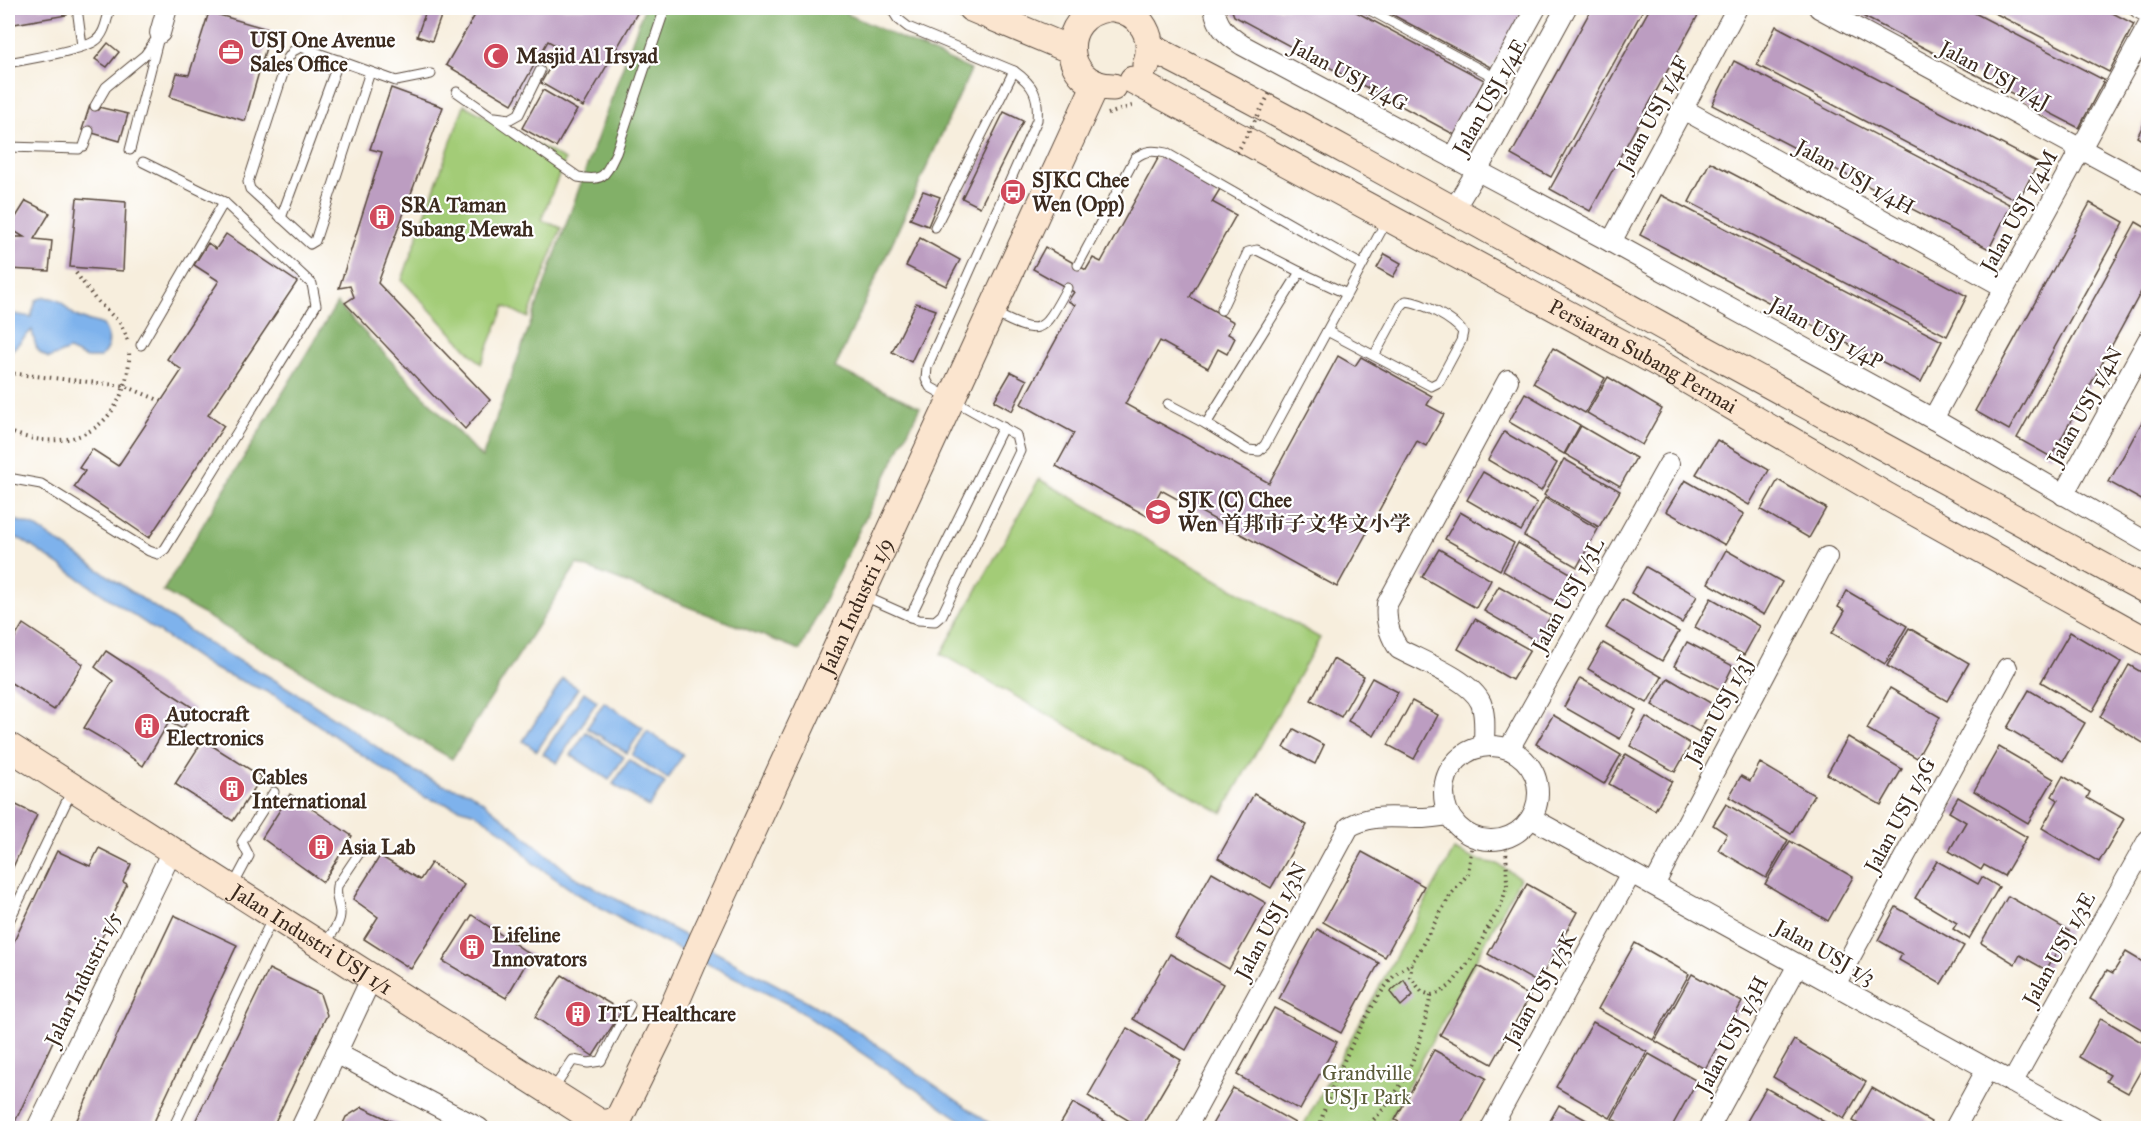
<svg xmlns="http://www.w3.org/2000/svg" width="2156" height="1136" font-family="'IM FELL Great Primer','Noto Serif SC',serif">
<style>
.green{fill:#a3cc77;stroke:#6f7b4a;stroke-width:1.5}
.forest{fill:#82b068;stroke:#5e6d43;stroke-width:1.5}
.water{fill:#7eb2ec;stroke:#5c6e85;stroke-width:1.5}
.building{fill:#bc9dc1}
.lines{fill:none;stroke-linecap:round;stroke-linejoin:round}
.lane-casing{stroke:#57473b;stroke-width:11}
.street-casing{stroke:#57473b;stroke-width:22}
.secondary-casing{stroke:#57473b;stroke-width:29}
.path{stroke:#57473b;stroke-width:4;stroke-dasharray:1.5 4.5;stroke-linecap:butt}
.lane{stroke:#fff;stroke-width:9}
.street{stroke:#fff;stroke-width:20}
.secondary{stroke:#fbe5cf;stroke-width:27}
.path-bridge{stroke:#57473b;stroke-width:4;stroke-dasharray:1.5 4.5;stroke-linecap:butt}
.labels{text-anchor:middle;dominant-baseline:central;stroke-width:4.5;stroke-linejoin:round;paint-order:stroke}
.poi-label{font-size:21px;font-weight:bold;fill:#3b2a1e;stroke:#fff;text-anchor:start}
.street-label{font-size:21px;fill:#3b2a1e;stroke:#fff}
.park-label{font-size:21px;fill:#5a5b39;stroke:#fff}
</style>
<rect width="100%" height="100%" fill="#fff"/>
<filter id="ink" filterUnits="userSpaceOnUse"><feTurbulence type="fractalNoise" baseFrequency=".0167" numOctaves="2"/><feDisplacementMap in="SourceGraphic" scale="12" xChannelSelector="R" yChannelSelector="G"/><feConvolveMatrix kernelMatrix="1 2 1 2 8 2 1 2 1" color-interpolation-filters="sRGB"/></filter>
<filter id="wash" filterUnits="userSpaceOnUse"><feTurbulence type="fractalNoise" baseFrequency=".008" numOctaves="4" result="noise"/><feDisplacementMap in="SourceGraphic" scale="24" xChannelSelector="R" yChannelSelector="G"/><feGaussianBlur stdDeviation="1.35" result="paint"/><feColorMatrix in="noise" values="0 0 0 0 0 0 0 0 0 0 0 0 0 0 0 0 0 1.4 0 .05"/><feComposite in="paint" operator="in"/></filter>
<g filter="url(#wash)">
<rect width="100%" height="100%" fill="#f7eedd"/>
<g class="green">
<path d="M464 105 565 160 541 220 561 228 528 318 505 306 481 364 402 280Z"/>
<path d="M1039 479 1320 638 1222 813 941 654Z"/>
<path d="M1454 850 1476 860 1498 864 1520 878 1385 1128H1302Z"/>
</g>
<path class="forest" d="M644 8H850L847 14 971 70 835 368 920 407 800 650 577 564 452 759 163 591 337 303 482 458Z"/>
<g class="water">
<path d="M44 297C69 300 60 307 76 316 84 321 95 321 103 325 111 338 111 348 99 358H86L69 350 49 358C35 352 35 344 32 330L8 354V313L31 317 36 300Z"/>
<path d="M8 518 34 526 217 649 268 676 304 698 408 768 443 785 469 792 486 804 573 876 805 1000 857 1031 996 1128H973L792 1006 634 927 576 893 532 862 506 834 475 813 424 797 274 695 212 668 22 540 8 535Z"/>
<path d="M563 679 578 688 537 751 523 741Z"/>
<path d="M584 692 597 701 557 763 543 754Z"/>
<path d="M604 702 643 728 627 753 587 728Z"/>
<path d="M647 731 683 755 668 779 632 755Z"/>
<path d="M586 732 624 757 609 780 571 755Z"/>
<path d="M629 760 665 783 649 807 613 784Z"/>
</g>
<g id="blocks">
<g class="building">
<path d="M8 8H66L67 15 8 25Z"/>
<path d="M427 8H444L432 41 417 36Z"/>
<path d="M479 8H640L583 107 541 83 561 48 548 41 512 104 446 65Z"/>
<path d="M1231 8H1349L1484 80 1455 135 1234 16Z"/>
<path d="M1380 8H1511L1522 13 1492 68Z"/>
<path d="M1592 8H1644L1551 177 1511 155Z"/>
<path d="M1650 8H1702L1590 211 1550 189Z"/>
<path d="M1847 8H1965L2104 80 2079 128Z"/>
<path d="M1985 8H2103L2134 24 2109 72Z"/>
<path d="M209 12 271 30 245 121 170 97 177 73 189 75Z"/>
<path d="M1776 26 2038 163 2018 201 1757 65Z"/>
<path d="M108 43 119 52 107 67 95 59Z"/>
<path d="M1734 61 2011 205 1989 249 1712 105Z"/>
<path d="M391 88 443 107 378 283 490 400 465 429 345 303 354 297 350 286 339 288 382 152 370 149Z"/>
<path d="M543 90 577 110 556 147 522 128Z"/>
<path d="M90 105 128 114 120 141 82 130Z"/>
<path d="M1004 112 1023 121 980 207 962 198Z"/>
<path d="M2148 116V144L2137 137Z"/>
<path d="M1160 155 1220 189 1212 202 1236 215 1190 297 1234 322 1228 334 1235 338 1227 354 1218 349 1208 368 1160 341 1125 404 1269 483 1338 356 1355 366 1361 357 1432 396 1427 405 1444 414 1426 446 1417 441 1337 587 1161 490 1147 516 1056 466 1074 433 1021 404 1075 305 1068 301 1074 292 1033 269 1045 247 1086 270 1093 258 1101 262Z"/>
<path d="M1710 162 1967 296 1947 336 1689 202Z"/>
<path d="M923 191 940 197 928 226 910 219Z"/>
<path d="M1661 195 1942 341 1921 382 1640 235Z"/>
<path d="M77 198 126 202 123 271 70 267Z"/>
<path d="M26 201 50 213 34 239 52 241 49 271 8 269V237H24L9 228Z"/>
<path d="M2090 203 2124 222 2009 430 1975 411Z"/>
<path d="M2136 222 2148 229V279L2051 457 2017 438Z"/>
<path d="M226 234 297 282 208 415 224 426 149 538 74 487 85 471 79 468 92 449 118 466 182 370 167 359 219 281 194 265 208 243 216 249Z"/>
<path d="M920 238 960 260 946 286 906 266Z"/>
<path d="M1385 254 1401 263 1393 277 1377 268Z"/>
<path d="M916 303 936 310 911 362 892 352Z"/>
<path d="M1553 348 1605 378 1585 413 1533 383Z"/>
<path d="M1011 372 1027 380 1012 411 994 401Z"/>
<path d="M1608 377 1662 409 1642 445 1587 413Z"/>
<path d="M1525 393 1580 425 1564 454 1509 422Z"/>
<path d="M2148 411V495L2145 502 2109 482Z"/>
<path d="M1581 426 1636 458 1620 486 1565 454Z"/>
<path d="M1504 432 1557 463 1541 491 1488 460Z"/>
<path d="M1717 440 1769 470 1749 505 1696 474Z"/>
<path d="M1564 459 1620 491 1599 527 1544 495Z"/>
<path d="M1483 472 1537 503 1521 531 1467 500Z"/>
<path d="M1685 480 1744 514 1725 545 1666 511Z"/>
<path d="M1778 480 1826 508 1809 538 1761 510Z"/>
<path d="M1545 498 1598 529 1577 567 1524 536Z"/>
<path d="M1460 512 1514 543 1500 570 1445 539Z"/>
<path d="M1518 543 1572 574 1556 602 1503 571Z"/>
<path d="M1439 549 1491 580 1476 608 1422 577Z"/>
<path d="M1726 550 1782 582 1764 615 1708 583Z"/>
<path d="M1646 567 1697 596 1682 623 1631 593Z"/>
<path d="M1499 586 1551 616 1536 641 1484 611Z"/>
<path d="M1847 591 1907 626 1885 664 1832 633 1845 611 1838 607Z"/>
<path d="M1711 598 1760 626 1744 655 1695 627Z"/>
<path d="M1623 599 1679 632 1662 661 1606 628Z"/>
<path d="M1475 619 1530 650 1512 680 1458 649Z"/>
<path d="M23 624 83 664 54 710 8 681V649Z"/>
<path d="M1909 628 1969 663 1947 701 1887 666Z"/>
<path d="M2070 632 2121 662 2092 712 2041 682Z"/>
<path d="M1687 642 1733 666 1721 690 1674 666Z"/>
<path d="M1603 643 1662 677 1647 703 1588 669Z"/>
<path d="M106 651 195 709 183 729 169 722 143 766 115 746 84 728 113 681 95 667Z"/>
<path d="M1333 659 1364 676 1341 717 1311 700Z"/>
<path d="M2129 665 2148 676V746L2100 717Z"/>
<path d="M1372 678 1398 692 1374 736 1348 721Z"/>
<path d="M1580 678 1636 710 1620 739 1564 707Z"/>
<path d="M1668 678 1714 705 1699 732 1652 705Z"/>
<path d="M1890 688 1940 717 1917 758 1867 729Z"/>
<path d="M2029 690 2085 723 2063 761 2007 728Z"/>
<path d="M1412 701 1438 715 1414 759 1388 745Z"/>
<path d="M1553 715 1621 755 1604 784 1536 744Z"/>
<path d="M1646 717 1691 744 1675 772 1630 746Z"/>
<path d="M1294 729 1324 745 1315 764 1284 748Z"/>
<path d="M1848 737 1902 769 1881 805 1827 774Z"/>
<path d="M203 740 262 777 233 821 175 784Z"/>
<path d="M1999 747 2054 779 2028 823 1974 791Z"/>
<path d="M1626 754 1672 781 1655 810 1609 784Z"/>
<path d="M1760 763 1814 795 1791 834 1729 797 1741 776 1750 781Z"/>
<path d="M2063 776 2090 792 2087 798 2124 819 2099 862 2042 828 2058 800 2052 796Z"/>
<path d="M290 794 352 836 323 882 262 838Z"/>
<path d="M1254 794 1307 825 1271 888 1218 858Z"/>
<path d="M1958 797 2027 837 2004 876 1984 865 1981 870 1949 851 1966 822 1949 812Z"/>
<path d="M8 801 37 815 8 878Z"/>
<path d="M1726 804 1788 840 1766 878 1718 850 1727 834 1713 825Z"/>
<path d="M1790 841 1853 877 1828 921 1765 884Z"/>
<path d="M99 848 131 864 123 882 127 884 13 1126 8 1123V954L57 851 90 866Z"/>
<path d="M1362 852 1424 886 1385 957 1323 922Z"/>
<path d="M380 856 420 880 431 863 464 885 411 969 364 939 378 917 353 899Z"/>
<path d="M1937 861 1978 884 1982 877 1999 887 1969 939 1953 929 1957 923 1915 898Z"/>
<path d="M1212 872 1266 903 1229 969 1175 938Z"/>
<path d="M1527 884 1577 912 1538 983 1488 954Z"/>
<path d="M2008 896 2069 931 2046 970 2020 955 2015 964 1981 943Z"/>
<path d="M1896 907 1964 946 1941 984 1899 960 1902 954 1878 940Z"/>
<path d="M174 915 237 945 152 1126 151 1128H73Z"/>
<path d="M472 915 531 955 506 998 443 961Z"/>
<path d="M1317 929 1379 963 1341 1033 1279 999Z"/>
<path d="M1635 943 1689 974 1653 1040 1598 1009Z"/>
<path d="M2126 952 2148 965V1033L2090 999 2107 970 2113 973Z"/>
<path d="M1170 954 1223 984 1186 1050 1133 1019Z"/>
<path d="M1478 966 1530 996 1492 1064 1440 1035Z"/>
<path d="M269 969 320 994 327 1015 272 1128H192Z"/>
<path d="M1692 974 1742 1002 1705 1069 1655 1041Z"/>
<path d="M562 975 622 1011 593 1056 535 1017Z"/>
<path d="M1404 980 1413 995 1401 1006 1390 992Z"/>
<path d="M1274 1008 1337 1042 1300 1110 1237 1075Z"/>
<path d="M2101 1018 2148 1046V1058L2128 1093 2106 1081 2110 1075 2079 1057Z"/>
<path d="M1593 1022 1647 1052 1610 1118 1556 1087Z"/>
<path d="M1127 1028 1181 1060 1141 1128 1088 1096Z"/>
<path d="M1794 1040 1866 1082 1844 1119 1773 1077Z"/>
<path d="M1434 1050 1486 1078 1459 1128H1410L1395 1120Z"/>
<path d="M1649 1054 1697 1081 1671 1128H1630L1612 1119Z"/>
<path d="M1233 1088 1295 1123 1292 1128H1210Z"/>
<path d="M1766 1088 1833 1127 1832 1128H1755L1746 1123Z"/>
<path d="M1872 1088 1931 1122 1928 1128H1866L1853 1121Z"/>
<path d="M1073 1103 1117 1128H1058Z"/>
<path d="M1559 1105 1601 1128H1546Z"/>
<path d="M362 1107 383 1117 406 1128H341L346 1117Z"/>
</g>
</g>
</g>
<g filter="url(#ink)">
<use href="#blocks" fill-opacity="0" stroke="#57473b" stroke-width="1.5"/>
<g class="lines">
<g class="lane-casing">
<g id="lane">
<path d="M77 8 82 46"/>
<path d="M1366 8 1496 78"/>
<path d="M8 63C27 59 80 51 95 41 105 35 107 18 110 8"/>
<path d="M370 72 315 241 310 244 250 189 248 182 288 58 293 51 301 47 396 81 431 74"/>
<path d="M457 92 578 177C605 182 605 175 616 153L665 8"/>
<path d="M95 106 106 87 145 55 157 38"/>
<path d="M495 117 510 119 519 114 540 71"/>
<path d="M84 146 89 131"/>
<path d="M8 147 79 149"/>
<path d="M130 150 160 33"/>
<path d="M281 218 339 60"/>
<path d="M935 227 1014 71"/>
<path d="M1078 265 1135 158C1146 150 1153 150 1166 153L1362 265"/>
<path d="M1347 294 1300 272 1206 424 1248 450 1259 451 1265 445 1387 220"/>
<path d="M1221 310 1248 252 1257 250 1300 272"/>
<path d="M992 312C1041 336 1041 336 1067 288"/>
<path d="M1327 331 1431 386 1439 382 1461 341 1463 332C1453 319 1422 302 1406 301L1401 306 1374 356"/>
<path d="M141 345 224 202"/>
<path d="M1168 404 1206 424"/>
<path d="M8 478 41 484 149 551 158 554 165 549 316 305 312 284 224 202 143 162"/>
<path d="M864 596 918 620 935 621 942 615 1020 451 1016 435 930 387 926 379 927 367 1037 120C1039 96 1034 85 1014 71L908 27 898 19 891 8"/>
<path d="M910 617 1003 427"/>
<path d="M233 886 249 856 242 842 274 792"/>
<path d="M8 923 72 790"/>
<path d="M325 944C330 935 341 924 340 912 339 903 335 896 337 886L364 846"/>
<path d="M552 1091 573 1060 588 1063 601 1061 630 1005"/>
<path d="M173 1128 273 917"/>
</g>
</g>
<g class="street-casing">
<g id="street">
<path d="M1214 8C1218 28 1226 34 1242 45L1611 242 1933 419 2148 543"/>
<path d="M1819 8 2148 185"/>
<path d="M2139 8 2148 13"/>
<path d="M160 33 167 8"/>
<path d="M1683 109 2004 287"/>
<path d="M1453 158 1536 8"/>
<path d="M1454 209 1477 171 1566 8"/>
<path d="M1611 242 1737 8"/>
<path d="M1933 419 2148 26"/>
<path d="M2063 495 2148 340"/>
<circle cx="1491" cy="793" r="47"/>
<path d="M1484 746C1484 732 1486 716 1481 703 1471 680 1421 661 1399 649 1389 635 1385 621 1387 604L1508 380"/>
<path d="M1509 749 1669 464"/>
<path d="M1531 818 2095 1128"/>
<path d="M1654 885 1827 557"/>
<path d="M1835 985 2007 668"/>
<path d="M336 1053 479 1128"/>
<path d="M2012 1083 2148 840"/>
<path d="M37 1128 172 851"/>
<path d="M301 1128 372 977"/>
<path d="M1186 1128 1349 827C1372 813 1395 818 1420 818 1430 818 1439 816 1449 815"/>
<path d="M1491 1128 1631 873"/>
<path d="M1709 1128 1798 965"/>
<path d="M1955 1128 1987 1069"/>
</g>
</g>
<g class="secondary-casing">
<g id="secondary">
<path d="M971 8 1071 50"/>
<path d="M1108 8C1056 15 1061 87 1113 87"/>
<path d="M1113 8C1142 12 1156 38 1146 65"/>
<path d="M1150 47C1330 139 1505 239 1682 337 1837 422 1993 506 2148 591"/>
<path id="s1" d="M1133 80 1660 364 1886 496 2148 642"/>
<path id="s2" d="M8 746 600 1123C608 1123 612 1123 619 1118L673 1008 703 939 1096 84"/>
</g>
</g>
<g class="path">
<path d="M1108 114 1132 106"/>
<path d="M76 273 95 299 121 324 128 341"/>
<path d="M8 280 14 272"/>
<path d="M8 373 125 386 161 401"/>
<path d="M8 431C50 449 99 443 120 397 126 383 130 367 129 352"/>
<path d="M1473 837 1468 874 1451 894 1412 963 1410 977 1422 992 1431 995 1440 993 1451 985 1476 953 1486 931 1500 908 1507 887 1506 838"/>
<path d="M1320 1128C1324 1095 1370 1002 1393 977 1398 971 1406 967 1412 963"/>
<path d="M1365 1128C1409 1087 1418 1052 1431 995"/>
</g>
<use href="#lane" class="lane"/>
<use href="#street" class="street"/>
<use href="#secondary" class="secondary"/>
<path class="path-bridge" d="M1237 153 1271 91"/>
</g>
</g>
<defs>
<g id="office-disc" transform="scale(1.35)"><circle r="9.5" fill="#d1495b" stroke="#fff"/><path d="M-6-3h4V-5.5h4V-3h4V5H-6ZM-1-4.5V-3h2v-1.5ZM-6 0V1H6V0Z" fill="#fff"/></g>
<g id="mosque-disc" transform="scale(1.35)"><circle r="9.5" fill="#d1495b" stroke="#fff"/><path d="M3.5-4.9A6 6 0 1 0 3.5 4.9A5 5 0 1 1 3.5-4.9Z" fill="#fff"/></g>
<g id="bus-disc" transform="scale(1.35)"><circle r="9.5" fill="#d1495b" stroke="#fff"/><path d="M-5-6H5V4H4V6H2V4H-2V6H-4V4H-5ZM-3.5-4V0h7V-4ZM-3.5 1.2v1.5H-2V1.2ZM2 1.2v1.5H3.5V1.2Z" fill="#fff"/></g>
<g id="building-disc" transform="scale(1.35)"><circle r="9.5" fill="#d1495b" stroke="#fff"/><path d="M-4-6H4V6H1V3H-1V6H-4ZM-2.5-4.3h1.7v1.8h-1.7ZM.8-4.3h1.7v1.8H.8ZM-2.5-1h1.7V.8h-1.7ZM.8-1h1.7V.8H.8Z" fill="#fff"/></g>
<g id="school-disc" transform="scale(1.35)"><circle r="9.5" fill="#d1495b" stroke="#fff"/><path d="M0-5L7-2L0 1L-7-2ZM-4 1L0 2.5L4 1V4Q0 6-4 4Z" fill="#fff"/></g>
</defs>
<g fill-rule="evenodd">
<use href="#office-disc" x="231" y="52"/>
<use href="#mosque-disc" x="496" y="56"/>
<use href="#bus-disc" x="1013" y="192"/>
<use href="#building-disc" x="382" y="217"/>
<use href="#school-disc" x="1158" y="512"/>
<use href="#building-disc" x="147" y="726"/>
<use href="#building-disc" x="232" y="789"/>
<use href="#building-disc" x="321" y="847"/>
<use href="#building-disc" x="472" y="947"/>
<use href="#building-disc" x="578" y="1014"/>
</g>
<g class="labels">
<g class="poi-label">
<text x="250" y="40">USJ One Avenue<tspan x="250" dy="24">Sales Office</tspan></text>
<text x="516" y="56">Masjid Al Irsyad</text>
<text x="1032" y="180">SJKC Chee<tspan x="1032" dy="24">Wen (Opp)</tspan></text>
<text x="401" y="205">SRA Taman<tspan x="401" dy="24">Subang Mewah</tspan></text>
<text x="1178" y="500">SJK (C) Chee<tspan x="1178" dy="24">Wen 首邦市子文华文小学</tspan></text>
<text x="166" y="714">Autocraft<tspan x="166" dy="24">Electronics</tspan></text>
<text x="252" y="777">Cables<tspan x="252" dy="24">International</tspan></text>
<text x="340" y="847">Asia Lab</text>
<text x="492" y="935">Lifeline<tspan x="492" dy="24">Innovators</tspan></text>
<text x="598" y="1014">ITL Healthcare</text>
</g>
<g class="street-label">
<text transform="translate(1349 75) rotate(28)">Jalan USJ 1/4G</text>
<text transform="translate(1995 75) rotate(28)">Jalan USJ 1/4J</text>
<text transform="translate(1490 97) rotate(-61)">Jalan USJ 1/4E</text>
<text transform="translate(1653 114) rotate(-62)">Jalan USJ 1/4F</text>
<text transform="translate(1855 177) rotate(29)">Jalan USJ 1/4H</text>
<text transform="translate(2019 211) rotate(-61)">Jalan USJ 1/4M</text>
<text transform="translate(1826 333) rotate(29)">Jalan USJ 1/4P</text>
<text stroke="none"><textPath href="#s1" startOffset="580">Persiaran Subang Permai</textPath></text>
<text transform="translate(2085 406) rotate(-61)">Jalan USJ 1/4N</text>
<text transform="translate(1568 595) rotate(-61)">Jalan USJ 1/3L</text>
<text stroke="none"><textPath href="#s2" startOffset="1286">Jalan Industri 1/9</textPath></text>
<text transform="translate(1719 710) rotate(-62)">Jalan USJ 1/3J</text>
<text transform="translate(1900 815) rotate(-62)">Jalan USJ 1/3G</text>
<text transform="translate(1271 921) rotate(-62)">Jalan USJ 1/3N</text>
<text stroke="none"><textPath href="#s2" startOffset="360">Jalan Industri USJ 1/1</textPath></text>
<text transform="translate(2059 949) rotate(-61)">Jalan USJ 1/3E</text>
<text transform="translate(1825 952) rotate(29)">Jalan USJ 1/3</text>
<text transform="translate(83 979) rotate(-64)">Jalan Industri 1/5</text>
<text transform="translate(1540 989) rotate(-61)">Jalan USJ 1/3K</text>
<text transform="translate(1732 1035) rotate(-62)">Jalan USJ 1/3H</text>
</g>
<g class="park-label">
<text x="1367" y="1073">Grandville<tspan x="1367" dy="24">USJ1 Park</tspan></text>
</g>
</g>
<rect width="2156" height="1136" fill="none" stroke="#fff" stroke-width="30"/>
</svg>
